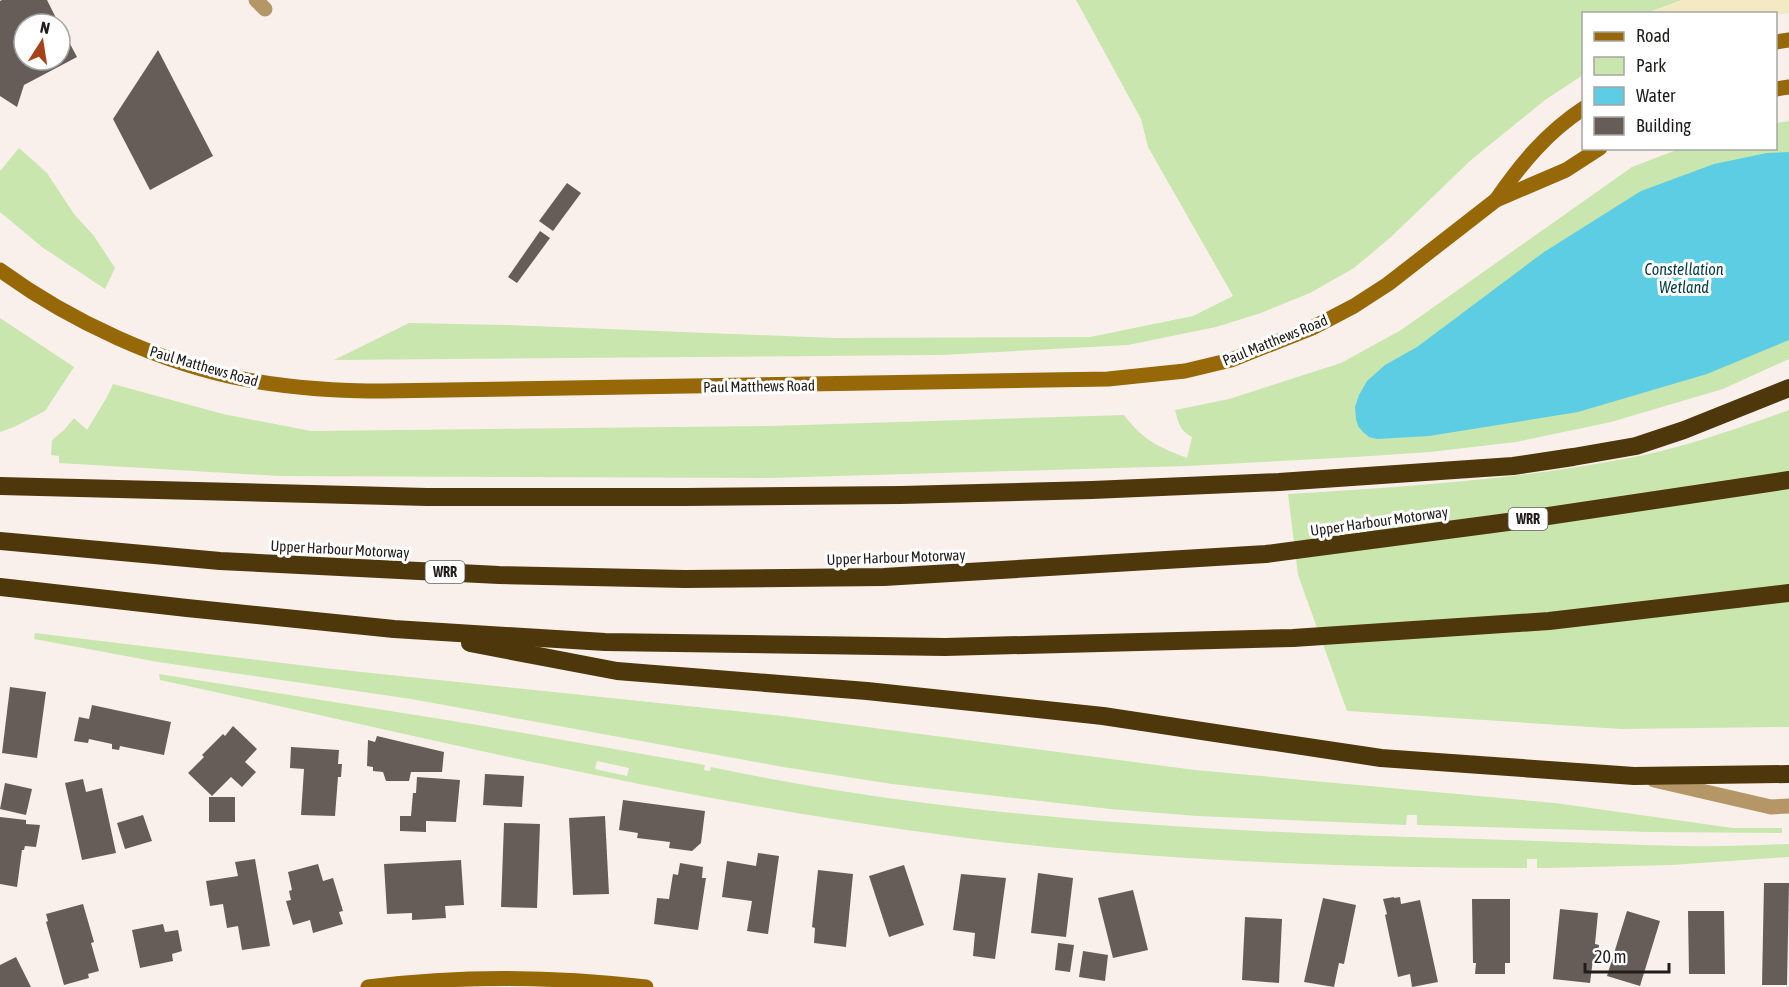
<svg xmlns="http://www.w3.org/2000/svg" width="1789" height="987" font-family="'Asap Condensed',sans-serif">
<style>
.green{fill:#cae6af;fill-rule:evenodd}
.sand{fill:#f3e9c3}
.water{fill:#5ccde3}
.building{fill:#665d59}
.lines{fill:none;stroke-linecap:round;stroke-linejoin:round}
.lane{stroke:#b59666;stroke-width:15}
.secondary{stroke:#966807;stroke-width:15}
.highway{stroke:#4f370c;stroke-width:18}
.labels{text-anchor:middle;dominant-baseline:central;stroke-width:6;stroke-linejoin:round;paint-order:stroke}
.shield{fill:#fff;stroke:#646160;stroke-width:1.5}
.shield-label{font-size:14px;font-weight:bold;fill:#211d1c}
.street-label{font-size:15px;fill:#211d1c;stroke:#fff}
.water-label{font-size:16px;font-style:italic;fill:#053b45;stroke:#fff}
</style>
<rect width="100%" height="100%" fill="#faf0eb"/>
<g class="green">
<path d="M1076 0H1682L1647 13 1584 14 1583 75 1545 100 1471 160 1391 237 1354 268 1310 293 1261 313 1216 327 1128 345 942 355 334 360 409 323 506 325 835 338 1090 337 1193 316 1233 296 1148 147 1141 119Z"/>
<path d="M1789 121V359L1723 389 1611 422 1516 442 1430 452 1356 457 1187 466 770 478 279 476 59 463V456L51 455 52 440 64 430 74 418 87 430 107 397 113 384 223 414 311 431 769 426 1124 415C1144 441 1157 446 1187 458L1192 437C1180 431 1178 422 1175 410L1229 399 1341 363 1401 330 1632 167 1679 149 1776 148V123Z"/>
<path d="M19 148 47 173 74 214 94 236 115 268 105 289 42 247 0 212V171Z"/>
<path d="M0 318 74 367 45 411 14 427 0 432Z"/>
<path d="M1789 410V727L1621 729 1347 711 1298 575 1288 494C1400 487 1513 480 1623 459 1680 449 1735 429 1789 410Z"/>
<path d="M35 633 324 668 783 716 1195 770 1555 803 1733 828H1782V833L1649 832 1417 825V815H1407L1406 825 1197 816 1110 809 892 784 783 767 411 699 158 662 34 639Z"/>
<path d="M159 674 478 725 705 765 704 770 710 771 711 767C952 818 1200 831 1446 838 1526 840 1606 844 1686 846 1720 847 1755 845 1789 844V857L1672 865 1548 868H1537V859H1527V868C1351 868 1175 861 1000 842 716 810 438 740 160 680ZM597 761 629 768 627 776 595 769Z"/>
</g>
<path class="sand" d="M1682 0H1789V13L1776 15V14L1647 13Z"/>
<path class="water" d="M1789 152V340L1707 374 1578 412 1429 436 1377 439 1369 437 1363 432 1358 426 1356 419 1355 407 1359 395 1367 381 1385 365 1417 347 1544 252 1641 191 1714 164 1767 153Z"/>
<g class="building">
<path d="M2 0H47L59 24H24V60H60V25L77 57 24 85 17 107 0 96V1Z"/>
<path d="M158 50 213 156 150 190 113 119Z"/>
<path d="M567 183 581 193 553 231 539 221Z"/>
<path d="M540 231 550 238 517 283 508 277Z"/>
<path d="M10 687 46 692 37 758 2 753Z"/>
<path d="M92 705 171 722 164 755 120 746 119 750 112 749V744L89 739 88 743 74 741 79 717 89 719Z"/>
<path d="M233 726 257 749 245 762 256 772 242 787 231 777 212 796 188 773 204 757 202 755 223 734 225 736Z"/>
<path d="M377 736 444 752 442 772H411L409 781H386L383 772 373 771V767L367 766 368 740 375 742Z"/>
<path d="M291 747 339 750 338 764H342L341 777H338L335 816 301 815 304 769 290 768Z"/>
<path d="M485 774 524 776 522 807 483 805Z"/>
<path d="M417 777 460 780 456 822 426 821V832L400 831V816H411L413 793H416Z"/>
<path d="M83 779 86 792 102 788 116 853 82 860 65 783Z"/>
<path d="M5 783 32 789 26 815 0 809Z"/>
<rect x="209" y="797" width="26" height="25"/>
<path d="M623 800 705 811 701 843 692 851 669 848 670 842 637 838 638 833 619 830Z"/>
<path d="M143 815 152 841 125 849 117 823Z"/>
<path d="M605 816 609 894 573 895 569 818Z"/>
<path d="M0 817 26 820V824L40 825 36 847 25 846 24 850H22L17 887 0 884Z"/>
<path d="M504 823 540 824 537 908 501 907Z"/>
<path d="M758 853 779 856 768 934 747 931 752 901 722 897 727 861 756 866Z"/>
<path d="M255 859 270 946 242 950 238 926 227 928 223 904 210 906 206 881 238 876 235 862Z"/>
<path d="M461 860 464 905 445 906 446 918 412 920V913L387 914 384 864Z"/>
<path d="M680 863 703 867 702 878H706L698 930 654 924 657 898 669 899 673 874 678 875Z"/>
<path d="M318 864 323 881 333 878 343 911 339 912 343 924 313 933 310 920 293 925 286 901 291 900 289 891 292 890 288 872Z"/>
<path d="M904 865 924 925 889 937 869 876Z"/>
<path d="M818 870 853 874 846 947 814 943 815 928 812 927Z"/>
<path d="M1038 873 1073 878 1066 937 1031 933Z"/>
<path d="M961 874 1006 878 995 959 973 956 975 933 953 930Z"/>
<path d="M1764 883H1789L1787 985H1762Z"/>
<path d="M1133 890 1148 950 1113 958 1098 898Z"/>
<path d="M1394 897V898L1400 897 1401 904 1420 900 1438 982 1412 987 1410 974 1398 977 1385 915 1387 914 1383 899Z"/>
<path d="M1323 898 1356 905 1344 964 1339 963 1334 987 1304 982Z"/>
<path d="M1472 899H1510V963H1505V974H1475L1476 963H1473Z"/>
<path d="M83 904 94 942 91 943 99 971 88 974 89 978 64 985 46 922 48 921 46 914Z"/>
<path d="M1560 909 1598 913 1595 944 1599 945 1598 959H1593L1590 983 1553 979Z"/>
<path d="M1627 911 1660 921 1640 986 1607 976Z"/>
<path d="M1688 911H1724L1725 974H1689Z"/>
<path d="M1245 917 1282 919 1279 983 1242 980Z"/>
<path d="M163 924 165 932 178 930 182 951 172 954 173 961 140 968 132 930Z"/>
<path d="M1058 943 1074 945 1070 972 1055 970Z"/>
<path d="M1083 951 1108 955 1105 981 1079 977Z"/>
<path d="M16 957 31 987H0V965Z"/>
</g>
<g class="lines">
<g class="lane">
<path d="M256 0 265 9"/>
<path d="M1654 780 1771 807 1789 806"/>
</g>
<g class="secondary">
<path d="M1776 42 1789 40"/>
<path d="M1776 89 1789 87"/>
<path d="M1496 200C1521 164 1546 133 1584 108"/>
<path d="M0 270C70 321 162 364 248 380 293 388 338 391 384 391L1108 379 1185 371 1231 360 1312 328 1354 306 1388 284 1496 200 1566 170 1600 148"/>
<path d="M368 987C461 975 553 976 646 987"/>
</g>
<g class="highway">
<path d="M0 486 427 497H684L901 495 1092 490 1279 482 1513 466 1573 457 1636 446 1684 430 1789 388"/>
<path d="M0 541 220 561 499 575 685 579 884 577 1266 554 1508 522 1789 480"/>
<path d="M0 587 187 608 394 629 605 642 945 647 1293 638 1549 621 1789 593"/>
<path d="M470 643 617 671 867 691 1103 716 1381 758 1634 776 1789 774"/>
</g>
</g>
<g class="labels">
<g class="shield">
<rect x="1508.5" y="508" width="39" height="22" rx="4.5"/>
<rect x="425.5" y="561" width="39" height="22" rx="4.5"/>
</g>
<g class="shield-label">
<text x="1528" y="519">WRR</text>
<text x="445" y="572">WRR</text>
</g>
<g class="street-label">
<text transform="translate(1275 340) rotate(-22)">Paul Matthews Road</text>
<text transform="translate(204 366) rotate(16)">Paul Matthews Road</text>
<text transform="translate(759 386) rotate(-1)">Paul Matthews Road</text>
<text transform="translate(1379 521) rotate(-8)">Upper Harbour Motorway</text>
<text transform="translate(340 549) rotate(3)">Upper Harbour Motorway</text>
<text transform="translate(896 557) rotate(-2)">Upper Harbour Motorway</text>
</g>
<g class="water-label">
<text x="1684" y="269">Constellation<tspan x="1684" dy="18">Wetland</tspan></text>
</g>
</g>
<rect x="1582" y="12" width="195" height="138" fill="#ffffff" stroke="#a6a5a4" stroke-width="1.5"/>
<rect x="1594" y="32" width="30" height="9" fill="#966807" stroke="#a6a5a4" stroke-width="1.5"/>
<text x="1636" y="42" font-size="18" fill="#211d1c">Road</text>
<rect x="1594" y="57" width="30" height="18" fill="#cae6af" stroke="#a6a5a4" stroke-width="1.5"/>
<text x="1636" y="72" font-size="18" fill="#211d1c">Park</text>
<rect x="1594" y="87" width="30" height="18" fill="#5ccde3" stroke="#a6a5a4" stroke-width="1.5"/>
<text x="1636" y="102" font-size="18" fill="#211d1c">Water</text>
<rect x="1594" y="117" width="30" height="18" fill="#665d59" stroke="#a6a5a4" stroke-width="1.5"/>
<text x="1636" y="132" font-size="18" fill="#211d1c">Building</text>
<g transform="translate(42 42) rotate(12)"><circle r="28" fill="#ffffff" stroke="#a6a5a4" stroke-width="1.5"/>
<path d="M0-4.5L10 22L0 15L-10 22Z" fill="#a74119"/>
<text y="-9" font-size="16" font-weight="bold" text-anchor="middle" fill="#211d1c">N</text>
</g>
<path d="M1585 963v9h84v-9" fill="none" stroke="#211d1c" stroke-width="3"/>
<text x="1594" y="963" font-size="18" fill="#211d1c" stroke="#ffffff" stroke-width="4.5" paint-order="stroke">20 m</text>
</svg>
